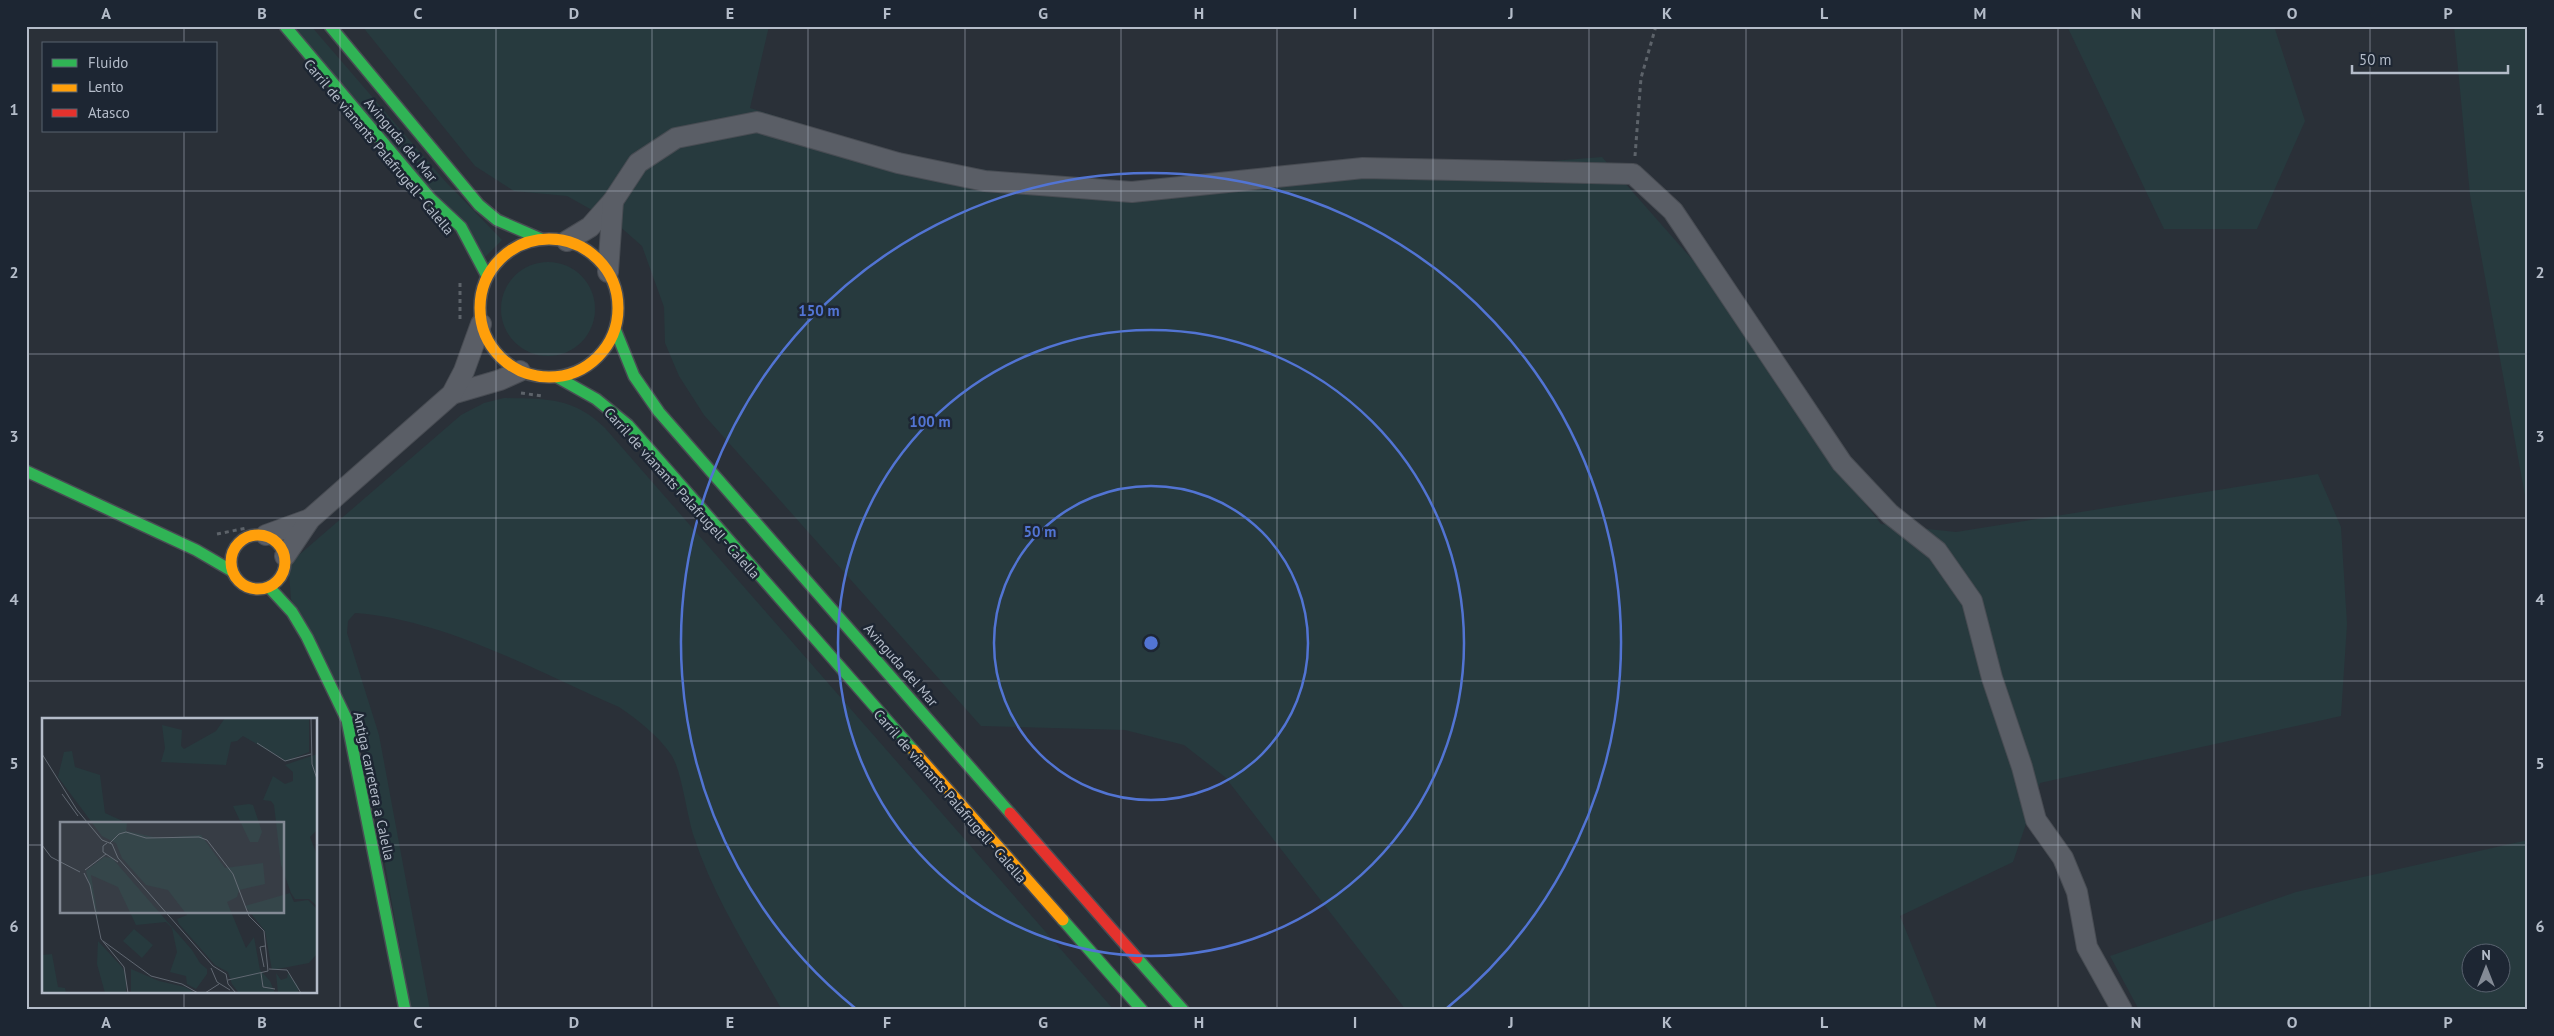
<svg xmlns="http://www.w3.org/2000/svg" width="2554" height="1036" font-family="'PT Sans',sans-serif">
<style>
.green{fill:#273a3e;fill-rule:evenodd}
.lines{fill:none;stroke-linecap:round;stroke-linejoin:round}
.street-casing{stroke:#484c53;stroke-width:22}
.fast-casing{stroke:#484c53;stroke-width:14}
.slow-casing{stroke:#484c53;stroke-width:14}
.jam-casing{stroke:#484c53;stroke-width:14}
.path{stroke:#5d636a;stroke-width:3;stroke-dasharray:4 4;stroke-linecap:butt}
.street{stroke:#5a5e66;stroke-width:20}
.fast{stroke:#30b455;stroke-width:11}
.slow{stroke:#ff9f0a;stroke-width:11}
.jam{stroke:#e5322d;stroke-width:11}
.grid{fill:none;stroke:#b4bcc9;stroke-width:1;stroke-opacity:0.55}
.ring{fill:none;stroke:#5274d3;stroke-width:2.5}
.labels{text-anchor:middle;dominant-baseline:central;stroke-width:5;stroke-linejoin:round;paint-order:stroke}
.street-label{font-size:14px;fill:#b4bcc9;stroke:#1d2633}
.inset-road{fill:none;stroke:#616872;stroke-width:1}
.view{fill:#848b96;fill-opacity:0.15;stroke:#848b96;stroke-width:2.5}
.inset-edge{fill:none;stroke:#b4bcc9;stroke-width:2.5}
.centre{fill:#5274d3;stroke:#1d2633;stroke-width:2.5}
.ring-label{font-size:15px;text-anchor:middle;font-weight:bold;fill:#5274d3;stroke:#1d2633;stroke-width:5;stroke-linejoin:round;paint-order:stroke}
.neatline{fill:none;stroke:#b4bcc9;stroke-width:2}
.grid-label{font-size:16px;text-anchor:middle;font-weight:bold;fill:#b4bcc9}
</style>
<rect width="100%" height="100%" fill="#2a3038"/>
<g class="green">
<path d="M294 26H311L444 180 502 240 484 258Z"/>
<path d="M362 26H769L750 108 925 162 1117 187 1441 170 1602 157 1705 274 1808 430 1881 524 1956 532 2318 474 2341 527 2347 624 2341 716 2040 783 2013 862 1900 916 1938 1010H1406L1225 777 1184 745 1125 730 981 726 704 415 679 376 665 343 664 307 642 246 617 224 567 196 514 191 475 166Z"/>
<path d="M2067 26H2274L2305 121 2257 229H2164Z"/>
<path d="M2454 26H2528V512L2470 195Z"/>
<circle cx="548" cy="309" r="47"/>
<path d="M504 398C546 399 573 397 605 428L1114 1010H782C751 955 714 898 694 837 687 816 682 773 672 756 659 736 638 720 619 707 539 672 443 619 355 613L348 621 347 633 379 735 430 1010H411L364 746 291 599 289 574 292 561 461 415 484 403Z"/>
<path d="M2528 840V1010H2139L2110 956 2296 892ZM2472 954H2502V984H2472Z"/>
</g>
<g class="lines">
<g class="street-casing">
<g id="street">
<path d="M567 241 590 227 613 201 638 163 676 138 757 122 898 163 985 181 1132 192 1363 168 1633 174 1673 211 1842 463 1890 514 1937 551 1972 601 1992 678 2022 767 2036 820 2063 858 2077 892 2087 947 2122 1010"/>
<path d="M608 272 613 201"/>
<path d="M452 394 500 380 520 371"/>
<path d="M266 535 310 519"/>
<path d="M285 556 310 519 452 394 464 371 481 324"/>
</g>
</g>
<g class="fast-casing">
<g id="fast">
<path d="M285 26 430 198 461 227 487 276"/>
<path d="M330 26 479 205 497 220 541 239"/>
<path d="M615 329 634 376 659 412 1010 813"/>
<path d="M557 377 596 399 628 425 913 750"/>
<path d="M26 471 196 550 232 571"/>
<path d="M269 587 292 612 307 637 347 720 405 1010"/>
<path d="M1063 920 1142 1010"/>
<path d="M1137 958 1183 1010"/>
</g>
</g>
<g class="slow-casing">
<g id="slow">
<circle cx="549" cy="308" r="69"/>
<circle cx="258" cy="562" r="27"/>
<path d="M913 750 1063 920"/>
</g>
</g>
<g class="jam-casing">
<path id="jam" d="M1010 813 1137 958"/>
</g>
<g class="path">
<path d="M1635 156 1641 78 1656 26"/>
<path d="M460 319V281"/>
<path d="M521 393 542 396"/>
<path d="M217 534 247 528"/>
</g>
<use href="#street" class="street"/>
<use href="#fast" class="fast"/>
<use href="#slow" class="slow"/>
<use href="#jam" class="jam"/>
</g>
<path class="grid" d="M184 26V44M340 26V1010M496 26V1010M652 26V1010M808 26V1010M965 26V1010M1121 26V1010M1277 26V1010M1433 26V1010M1589 26V1010M1746 26V1010M1902 26V1010M2058 26V1010M2214 26V1010M2370 26V1010M184 131V720M26 191H2528M26 354H2528M26 518H2528M26 681H2528M26 845H44M316 845H2528M184 992V1010"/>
<g class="ring">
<circle cx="1151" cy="643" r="157"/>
<circle cx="1151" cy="643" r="313"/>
<path d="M855 1008A470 470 0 1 1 1447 1008"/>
</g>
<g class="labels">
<g class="street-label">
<text transform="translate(401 140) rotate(50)">Avinguda del Mar</text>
<text transform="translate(379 147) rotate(50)">Carril de vianants Palafrugell - Calella</text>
<text transform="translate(682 493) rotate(48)">Carril de vianants Palafrugell - Calella</text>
<text transform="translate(901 665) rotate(49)">Avinguda del Mar</text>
<text transform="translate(374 786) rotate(78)">Antiga carretera a Calella</text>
<text transform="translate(950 796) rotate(49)">Carril de vianants Palafrugell - Calella</text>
</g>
</g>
<g transform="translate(42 718)">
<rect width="275" height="275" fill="#2a3038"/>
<path d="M183 0H267V34L244 43 201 18 195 23 189 24 184 47 119 44 123 30 120 7 140 12 139 28 142 31 174 13ZM30 33 33 49 58 57 63 95 85 105 84 113 116 120 159 117 183 150 221 145 223 166 197 172 195 179 185 184 204 230 212 219 218 252 228 263 233 275H197L190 266 186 254 173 247 137 206 135 201 145 197 126 172 104 167 80 140 74 125 60 118 16 59 22 34ZM275 36V112L268 119 275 137V188L267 181H253L249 175 239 147 232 87 229 83 221 82 231 58 243 66 251 63V54L243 47ZM207 86 211 87 220 114 216 124H208L191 88ZM62 139 70 140 150 232 158 245 165 251V256L154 271 145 266 144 258 128 254 135 234 130 210 124 204 94 207 76 169 49 157 57 207 44 153ZM248 175 252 184 266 182 275 191V236L267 245 230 252 223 213 203 188ZM92 211 111 227 100 240 81 223ZM56 223 80 249 84 257V275H63L55 246ZM10 236 16 269 23 270 24 275H0V237ZM89 251 117 263 143 269 153 275H89ZM234 255 239 262 245 260 246 255 256 268V275H236Z" fill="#273a3e"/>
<path class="inset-road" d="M269 0 270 46 275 61M215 25 243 43 269 36M0 36 35 92 60 122 70 126 76 140 171 248 184 256 186 266 194 275M20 76 36 98M65 125 61 128V134L76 144M68 125 77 116 84 114 104 120 157 119 165 122 191 156 207 198 222 213 226 253 186 262M0 127 9 139 38 154M43 152 64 136M42 155 48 167 59 221 82 249 86 275M61 223 109 258 140 266 156 275M222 249 218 229 223 228M169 250 175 264 188 272M227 251 245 252 259 275M275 251V268M219 255 221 269 233 271M163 275 177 266"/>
<path class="view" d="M18 104H242V195H18Z"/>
<rect width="275" height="275" class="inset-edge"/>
</g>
<circle cx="1151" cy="643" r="8" class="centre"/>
<g class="ring-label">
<text x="819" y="316">150 m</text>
<text x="930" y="427">100 m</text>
<text x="1040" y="537">50 m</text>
</g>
<rect width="2554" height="1036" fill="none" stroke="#1d2633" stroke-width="55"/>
<rect x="42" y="42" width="175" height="90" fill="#1d2633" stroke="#59626f"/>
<rect x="52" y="59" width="25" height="8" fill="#30b455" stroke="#59626f"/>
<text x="88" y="68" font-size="15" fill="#b4bcc9">Fluido</text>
<rect x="52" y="84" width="25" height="8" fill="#ff9f0a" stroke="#59626f"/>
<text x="88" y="92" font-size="15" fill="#b4bcc9">Lento</text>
<rect x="52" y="109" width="25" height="8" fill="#e5322d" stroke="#59626f"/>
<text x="88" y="118" font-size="15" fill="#b4bcc9">Atasco</text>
<g transform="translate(2486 968)"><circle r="24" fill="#1d2633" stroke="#59626f"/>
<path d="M0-4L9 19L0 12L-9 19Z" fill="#848b96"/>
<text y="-8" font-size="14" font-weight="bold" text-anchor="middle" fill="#b4bcc9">N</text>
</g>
<path d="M2352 65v8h156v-8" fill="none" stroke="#b4bcc9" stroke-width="2.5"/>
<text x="2359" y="65" font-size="15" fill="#b4bcc9" stroke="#1d2633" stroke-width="4" paint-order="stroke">50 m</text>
<rect x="28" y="28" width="2498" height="980" class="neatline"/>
<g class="grid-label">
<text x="106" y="19">A</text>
<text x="262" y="19">B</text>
<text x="418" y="19">C</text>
<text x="574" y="19">D</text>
<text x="730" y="19">E</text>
<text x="887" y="19">F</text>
<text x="1043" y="19">G</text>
<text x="1199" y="19">H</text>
<text x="1355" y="19">I</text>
<text x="1511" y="19">J</text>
<text x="1667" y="19">K</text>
<text x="1824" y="19">L</text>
<text x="1980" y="19">M</text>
<text x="2136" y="19">N</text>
<text x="2292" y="19">O</text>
<text x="2448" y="19">P</text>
<text x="14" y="115">1</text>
<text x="2540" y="115">1</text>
<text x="14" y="278">2</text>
<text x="2540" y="278">2</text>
<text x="14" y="442">3</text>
<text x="2540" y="442">3</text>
<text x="14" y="605">4</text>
<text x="2540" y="605">4</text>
<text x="14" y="769">5</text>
<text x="2540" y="769">5</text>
<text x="14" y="932">6</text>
<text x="2540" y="932">6</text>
<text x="106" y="1028">A</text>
<text x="262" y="1028">B</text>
<text x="418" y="1028">C</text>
<text x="574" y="1028">D</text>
<text x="730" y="1028">E</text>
<text x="887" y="1028">F</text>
<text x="1043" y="1028">G</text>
<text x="1199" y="1028">H</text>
<text x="1355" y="1028">I</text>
<text x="1511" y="1028">J</text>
<text x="1667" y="1028">K</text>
<text x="1824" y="1028">L</text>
<text x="1980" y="1028">M</text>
<text x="2136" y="1028">N</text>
<text x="2292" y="1028">O</text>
<text x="2448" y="1028">P</text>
</g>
</svg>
